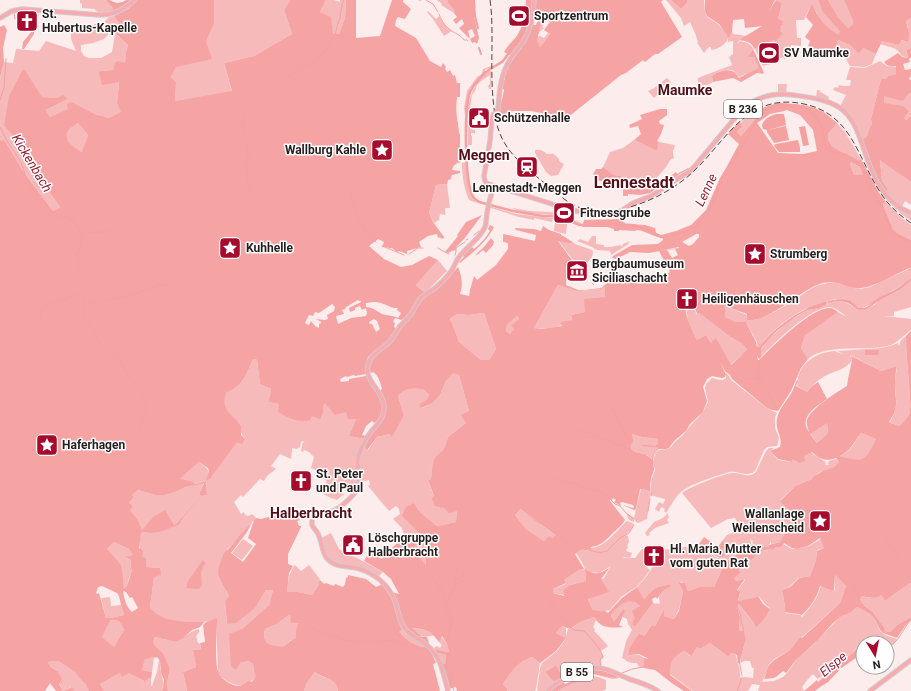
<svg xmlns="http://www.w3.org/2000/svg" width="911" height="691" font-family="Roboto,sans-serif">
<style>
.green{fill:#f7baba;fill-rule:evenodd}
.forest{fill:#f6a3a4;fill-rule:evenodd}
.water{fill:#f5a1a2}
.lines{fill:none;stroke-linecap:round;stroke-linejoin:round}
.stream{stroke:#f5a1a2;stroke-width:1}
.canal{stroke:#f5a1a2;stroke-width:2}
.river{stroke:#f5a1a2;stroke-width:2.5}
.major-casing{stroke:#cfcdcd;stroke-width:5.5}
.major{stroke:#fbaaaf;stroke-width:3.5}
.rail{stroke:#4f4545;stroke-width:1;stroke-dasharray:6 3;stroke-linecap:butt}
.major-bridge-casing{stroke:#cfcdcd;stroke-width:5.5;stroke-linecap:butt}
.major-bridge{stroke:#fbaaaf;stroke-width:3.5}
.labels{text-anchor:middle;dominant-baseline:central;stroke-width:3;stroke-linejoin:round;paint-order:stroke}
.shield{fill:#fefefe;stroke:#676060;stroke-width:1}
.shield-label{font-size:11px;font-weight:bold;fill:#261d1d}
.poi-label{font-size:12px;font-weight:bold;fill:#261d1d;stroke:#fefefe;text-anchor:start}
.water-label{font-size:13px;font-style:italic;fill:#982031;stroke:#fefefe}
.quarter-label{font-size:14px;font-weight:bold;fill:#540f18;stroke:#fefefe}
.district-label{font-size:16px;font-weight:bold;fill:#540f18;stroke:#fefefe}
</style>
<rect width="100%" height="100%" fill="#fcecec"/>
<g class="green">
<path d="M80 0H105L112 7 113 11 100 13 96 11 95 9 82 8V4L80 3Z"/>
<path d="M214 0H290L284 10 292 34 254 56 224 63 232 92 175 101 176 82 171 77 176 67 206 42 214 24Z"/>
<path d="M326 0H334L340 2V0H346L345 18 339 34 333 33 330 17 320 12Z"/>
<path d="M437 0H448V3L456 10 454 13 441 5 442 4Z"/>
<path d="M666 0H671L681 9 687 3V0H704L705 11 707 17 718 24 729 37 732 31 733 34 747 36 740 39 737 44 740 41C745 42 751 43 753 49L749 57H754L760 68 750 72 739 77C737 75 735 71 732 70 727 69 715 72 712 76L713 82 707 85 701 86V90H698V78L732 65 729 57 733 54V41L728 42V38C726 45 718 49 711 50V47H709L704 53 702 50 697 43 698 42 695 33 690 22 684 26 681 18Z"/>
<path d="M776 0H818L822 11 841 31 839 36C830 30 820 22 816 12 814 9 813 6 812 3L804 20H796L797 38H801V46L791 45V49L793 50 792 57 784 59 783 57 774 61V63L763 66 755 49 774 40 783 33 779 31 782 26 778 19 782 3Z"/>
<path d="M828 0H844L853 21V24L848 28 838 17Z"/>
<path d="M428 11 436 19 439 16 447 28 452 31 444 36 433 19 427 12Z"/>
<path d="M542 15 547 20 542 27 544 28 538 33 541 22 538 20 541 18Z"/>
<path d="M114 16 119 23 112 30 104 39 93 43 81 45V51L84 56 89 58H101L112 52 115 33 128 45 126 52 125 64 113 70 101 71 119 81 117 103 122 112 109 118 95 114 72 102 69 109 50 117 46 110 68 99 42 97 4 126 23 148 39 178 60 207 53 211 25 174 5 141 0 140V78L4 62 13 63 16 49 39 51 46 41 76 51 71 39V31H88L93 32 94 24H100V32H105V21L109 17Z"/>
<path d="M911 18V48L906 50 908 56V58C900 56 902 55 897 50 893 47 885 46 880 44L882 41 899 45 900 40 908 42V27L906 21Z"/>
<path d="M548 33 550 34 540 47 536 41 537 37 540 36 544 38Z"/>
<path d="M838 40 850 45 859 54 863 48 876 54 872 64 865 67 850 66 843 54H834Z"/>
<path d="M880 61 887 66 896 67V74L888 76 886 79H881L871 119 872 125 870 126 867 136 861 141 858 130 840 106 846 95 833 90 835 87 838 88 839 85 843 86H850L851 80H846L850 67 865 68Z"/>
<path d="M491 66V67L485 70 482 76 471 88 469 93 465 115 464 108 467 91 477 77 482 74 483 69Z"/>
<path d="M491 70V89H489L488 86 490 84V75L481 81 477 85 475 91 472 95 470 108 474 113 471 118 470 123H468C467 101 472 83 491 70Z"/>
<path d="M667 78 671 83 654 98 648 91 654 88Z"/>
<path d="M778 84H787L786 93H778Z"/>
<path d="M817 90H821L819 91 829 97 827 101 816 98Z"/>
<path d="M911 93V115L906 120 884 103V96Z"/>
<path d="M762 108 763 111 756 118 741 136 737 132 742 127 740 123 751 114Z"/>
<path d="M78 123 88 135 84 147 83 152C79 150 75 148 72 145 60 136 70 129 78 123Z"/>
<path d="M837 123 845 132 861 159 857 161 832 146 828 140V134Z"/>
<path d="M468 124H470V129L475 130V133H471V135L472 136V145H468L469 157H468Z"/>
<path d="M634 140 657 151 659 142 675 145 674 149 673 150V154L674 158 671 159 666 167 653 182V184L639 189 629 185 621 176 614 175 603 167 610 152 623 148Z"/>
<path d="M535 150C540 149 544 151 547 154H551L552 153 556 156 559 159V161L564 164 558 175 551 176 546 172 535 153Z"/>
<path d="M880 159 911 182V205L905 201 902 206 891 198 886 192 888 189 882 181Z"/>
<path d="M466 162 470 193 477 203 469 200C464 188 462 176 462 163Z"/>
<path d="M851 162 860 167 864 175H854L850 164Z"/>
<path d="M447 184 450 208H445V215L440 214 439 220 434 223 429 213 436 185Z"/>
<path d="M881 191H882L911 214V221C899 213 889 203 881 191Z"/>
<path d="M886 202 902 218 911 225V240L895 232 890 225 883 205Z"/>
<path d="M489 206 516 214 553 218 552 222 534 218V220L519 217 491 208Z"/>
<path d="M513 208 529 211 548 212 556 213 581 223V224L578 223 556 215 528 213 513 209Z"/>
<path d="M555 222 567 224 566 234 554 231Z"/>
<path d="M592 236H596V244L604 245V247H610L621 245 622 247 623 244 630 241 627 245 611 255 610 251 597 250 592 247 577 241 580 239 588 242Z"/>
<path d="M558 240 569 243 575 244 592 250 593 252 592 257 584 267 573 260Z"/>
<path d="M438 260 447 271 425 293 416 285Z"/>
<path d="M911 268V278L899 287 881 297 872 304 862 308H860C851 303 852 302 841 300 839 299 837 299 835 299 833 299 831 300 829 301 805 305 775 325 759 347L756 346 757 342 746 322H736L725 317V306L747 315V320C766 322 796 298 812 288 820 284 828 282 837 283 852 285 853 292 870 287Z"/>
<path d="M911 280V307L894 312V316L883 317H893L911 319V330C904 335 899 341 891 345 885 347 878 347 872 348 853 349 823 346 808 359L801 348 805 334 838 312 847 317C842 313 835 307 829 307 810 308 774 343 761 357V350C767 337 793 317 806 311 810 309 814 309 818 308 821 307 824 305 827 304L829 305 827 303C843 298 846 303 859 310L874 305 879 301 900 289Z"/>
<path d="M558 285 578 291 601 289 605 285 606 297 585 312 571 315 572 320C560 327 548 330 534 328Z"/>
<path d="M689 301 692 305 697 315 699 313 729 336 741 343 747 349 741 356 730 365 716 339 711 342 706 335 697 340 688 322 686 305Z"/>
<path d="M484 313 496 349 489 360H481L459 342 452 323 450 321 452 317 457 314 468 315Z"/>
<path d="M517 316 519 319 514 329 510 334 506 331 507 325Z"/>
<path d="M906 336C906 357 909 377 910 398 910 403 911 410 909 414 908 419 903 423 899 426L890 422C900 406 895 399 895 382 895 376 897 371 897 366L881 371 850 355 852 360C847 369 835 371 827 375 819 379 812 385 807 392L797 386C798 383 798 379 798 377 803 360 819 352 835 351L839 353 844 354 839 352 838 351 881 348 890 346 898 343 899 346 901 340ZM865 350H878V355H865Z"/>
<path d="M253 359H255L257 360 260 384 271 389 270 395 268 402 279 404 312 416 325 403 346 412 356 419 349 436 365 439 356 463 354 465H356C358 475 359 482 354 491L344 481 339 489 344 494 337 500 331 498 321 493 327 481 315 475 316 470 311 468 314 457 309 452 304 450 303 452 301 451 303 442 305 443 303 441 301 442 300 447 297 449 292 448V451L291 459 280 454 271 466 276 469 267 476 264 481 260 479 243 497 241 495 234 502 241 514 244 512 245 515 248 516 252 514 256 518 238 537 233 544 227 549 226 591 229 596 225 601 227 624 256 607 266 590H273L269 605 242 629 231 654V665L249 661 253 664 254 672 257 676C247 687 236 688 224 679 221 677 219 676 218 672L216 619C198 626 162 624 150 607L154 577 160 568 146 567C142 557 135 541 143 532L148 533 179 525 183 518 202 496 207 495 206 481 194 484 179 480 199 462C207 468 209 469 210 479L237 441 245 439C240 433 240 426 235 420 234 418 233 417 231 415 223 407 222 403 226 393 244 385 246 375 253 359Z"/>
<path d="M453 372 459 375 469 411 466 423 448 437 445 446 443 450 437 455 432 468 431 479 428 480 434 497 444 508 457 511 456 522 437 526 421 513 414 503 424 538 426 566 414 551 415 543 407 540 404 536 402 528 393 519 400 514 399 509 396 506 389 511 368 486 370 485 369 480 361 482 359 470V458L364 445 368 450 377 437 389 434 391 436 404 415 398 396C407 387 411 389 423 389L429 395 427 399 419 404 422 408 433 403 440 395 446 381Z"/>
<path d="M726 373 729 376 731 380 767 408 777 413 775 417V428L779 438 777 446 767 447 764 450 755 471C747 478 738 470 729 472 716 476 690 484 681 492 675 497 671 506 666 513L664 511 665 509 661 507 659 512 655 509 659 502 663 504 665 500V499L650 495 651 481 655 470 653 462 655 454 657 451 660 450 667 449 670 448 675 442 684 434 691 425 703 412 708 402 705 388 706 384 712 378C717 379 722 382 726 378Z"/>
<path d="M827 422 828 433 817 443 810 433Z"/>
<path d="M861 433 876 439C865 461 866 462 841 458L840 456C850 452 855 442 861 433Z"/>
<path d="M632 434 642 437 658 439V443L655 446 651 447H657L659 449 653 455V459L646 455 648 456V455C643 454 638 452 633 452L630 447C633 441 633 440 632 434Z"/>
<path d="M769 448H774L770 451 778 460 792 462 793 458 804 456 811 452C816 457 822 458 826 463L825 465H829L828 463 829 461 836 459 839 462 834 467 823 471 818 473 812 479 795 486 780 500 796 517 785 532 780 542 771 544V541L768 547H760L762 549 752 543 753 541 750 539 751 542V544L724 563 720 574 714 587H700L688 591 685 583 680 581 681 582H678L683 591 679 609 674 619 664 616V611H663L655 626 652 625 644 636 629 649 628 657 626 659 631 655H639L644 658V668L638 666 637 663H632L626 661V660L622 658 626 641 632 630 628 624 627 619 623 617V609L614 623 611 614C615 608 625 598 634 602 635 602 640 606 640 606L635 618V627L653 603 660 604 659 597 663 591 670 587 651 592 647 598 644 599 637 587C644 580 652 571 655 560L657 561 656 558V556L659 552 663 550 685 547 696 548 710 553 717 558H721L731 549 722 541 727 535 741 530 735 518 728 519 711 528 682 493C692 486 704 482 717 477 722 476 727 473 732 473 741 472 748 479 756 472L766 451Z"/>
<path d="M204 482 199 494 201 496 177 523 174 525 152 518 142 530 138 520 129 509V503L134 497 132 495 138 490 155 495 175 492 186 487Z"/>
<path d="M641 489 647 490 650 492V499L647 519 638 523 636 522 634 519V522L629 520 626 513 634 518Z"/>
<path d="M521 509 535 520 543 524 557 535 552 538 544 541 526 529 515 515Z"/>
<path d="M668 513V515L669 517 667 520 669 523 655 528 649 533 650 535 647 536 645 533 654 522 663 518Z"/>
<path d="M627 521 634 524 630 531 625 535 628 536 629 542 627 546 628 547 626 551 632 553 630 558 624 557 623 558H635L642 549H652L654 550V559L652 558 647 568 650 570 641 582 636 587 621 597 610 610 605 611 593 610 588 598 608 592 601 579 604 578 611 566 599 573 590 572 585 569 582 562 576 553 582 549 589 551 590 548C603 548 612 536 620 528 623 525 624 523 627 521Z"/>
<path d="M331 533 339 549 350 556 355 557 383 572 378 577C370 573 361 566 352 565 349 565 346 566 343 566 328 564 324 551 321 538Z"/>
<path d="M243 539 253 546 242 560 232 553Z"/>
<path d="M821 539 824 548 817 550 816 560 810 576 798 578 789 587 782 590 785 606V613L801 615 802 618 803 616C810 607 818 598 821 586L835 591V575L846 586 840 603 801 638 800 637 790 650 774 659 769 664 766 674 762 682 774 681 783 677 787 673 797 659 814 644 835 622 842 616 850 613 857 607 872 615 875 619 880 631 885 635 897 639 893 645 887 648V643H882L881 640C874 640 870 643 863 643V646H858L850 655 841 660 824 676 823 675 818 679 813 674 807 680 802 687 804 691H758L760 685 752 684 748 691H693L670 674C669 660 672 658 684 651L690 656 697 647 700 649 710 643 729 657 728 659 731 653 736 655C737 663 741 670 740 678L745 677 753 678 754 668H752L750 661H744L741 663V655C745 646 745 640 744 630L742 631 739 630 740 616 738 606 739 604 748 616 757 627 766 617 770 608C763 604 763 599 758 596L753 598 738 602 740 592 737 591 745 580 744 579 736 581 734 578 739 568 742 561C750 561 750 557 757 553 762 550 768 550 774 550L775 547H781L783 544 792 549H795L809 546Z"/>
<path d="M114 542 129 549 133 555 126 558 131 560V565L132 570 129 578 127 586 124 588 123 587V578L107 549Z"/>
<path d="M295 565 301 571 309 565 319 578 320 580 318 583 319 584 312 595 298 592H287C288 582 289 572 295 565Z"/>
<path d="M585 569 586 581 570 585 563 590 564 595 553 593V589L566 584 564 580 579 570Z"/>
<path d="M910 583 911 584V617C906 620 901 622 896 626 893 629 891 632 886 633L884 631 885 629 872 611 860 603V599L862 596 870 598 881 595 885 601Z"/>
<path d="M110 597 111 606 121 605 124 615 111 618H106L101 598Z"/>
<path d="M290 615 291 619 298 623 296 629 297 638 291 640 284 646C271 647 261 644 265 629L277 624 286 617Z"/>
<path d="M594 617 596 620 593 627 595 630 594 631 600 637 608 646 601 651 604 657 600 660 602 667C591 665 584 667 574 672L569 665 560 672 556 665 545 672 554 682 546 691H538L537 690 540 669 542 663 557 651 565 640 568 629C574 629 576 624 582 621 585 619 590 618 594 617Z"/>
<path d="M109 620 119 621 124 630 114 648 102 637Z"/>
<path d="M562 626 566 628V638L556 633Z"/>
<path d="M403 628 406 634 425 645 423 647C413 645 405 639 398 632Z"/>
<path d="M411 628 426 630 434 635C421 639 421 636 411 628Z"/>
<path d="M199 629V632L196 636 198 643 200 644 201 649 193 650 196 667 183 672 187 691H168L167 683 170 668 163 653 156 647 153 642 155 637 176 642 193 631Z"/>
<path d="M441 636 447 644 449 652 432 649 437 646 440 648 442 645 439 642Z"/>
<path d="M434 652 446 655 445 664H441Z"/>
<path d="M154 657 152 672 142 670 145 658Z"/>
<path d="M532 657 540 663 536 689 535 691H507L508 690 503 684C513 670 516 663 532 657Z"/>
<path d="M159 660 160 661C160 665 160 668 161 672 162 680 166 683 161 691H105L103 689 100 684 120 673 129 672 145 682 149 678 151 679V686H152L157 672Z"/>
<path d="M50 661H58L75 672 80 679 86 685 89 691H75L71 687 63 691 59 683 57 671 50 666 48 663Z"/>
<path d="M315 672C324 680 335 676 338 690L337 691H304C306 683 309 678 315 672Z"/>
<path d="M587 675 598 677 606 680V689L603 691H557Z"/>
</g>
<g class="forest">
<path d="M105 0C111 0 113 3 118 3 123 3 126 0 131 0L121 8 113 11 112 7Z"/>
<path d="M136 0H214V24L206 42 212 59 176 67 171 77 176 82 175 101 232 91 224 63 254 56 292 34 284 10 290 0H326L320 12 331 17 333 33 339 34 345 18 346 0H356V38L380 36 392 0H403V2L411 9 405 19 398 17 396 20 395 26 416 38 430 61 441 67 443 63 446 67 445 68 447 72 450 70 453 76 455 75 457 83H460V97H457C456 105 456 115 458 123 458 127 459 129 459 133L460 134V149L461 150V162C456 163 453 165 452 170L460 171V173L452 175 451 179 448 180 447 184 436 185 429 213 433 222 444 237 443 239 439 237 438 238 437 234 428 236 419 242 421 247 407 251V254L399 251 397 252 392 248C389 249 386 246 382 247L384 242 378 239 369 246 384 259 401 267 412 265 429 256 438 260 416 285 425 293 406 318 401 320 395 318 393 322 395 323 394 327 397 329 390 339 371 357 370 356 368 357 366 374 355 376 354 375 347 377 346 376 340 379 341 382 349 381V379L366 376 370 383 380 395 383 407V411L377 424 375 422 374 423 372 421 366 426 362 435 367 436 365 439 349 436 356 419H348L346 412 335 415 325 403 323 406V413L320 419 312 416 310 420C297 423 289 418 278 412L279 404 268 402 270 395 271 389 260 384 257 360 255 359H253C246 375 244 385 226 393 220 411 232 413 241 426V435L245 439 242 444 237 442 210 479 206 480 209 472 208 468 199 462 180 479 193 482 195 484 206 481 207 495 202 496 183 518 179 525C168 528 156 536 143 532L141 534 139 548 143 551 142 557 146 558V567L160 568 161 575 154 577 150 607C162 623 187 622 204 622L200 627 192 630 183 638 176 642 155 637 153 642 156 647 163 653 170 668 167 683 168 691H161L163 688 164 680 161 673 160 661 157 657 155 658 154 657 145 659 142 670 152 672 151 679 149 678 144 683V681L129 673 122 677 120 673 100 684 103 689 105 691H89L86 685 80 679 75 672 58 661H50L48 663 51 667 57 671 62 679 59 684 63 691 72 687 75 691H56L50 683 45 691H0V140L5 141 25 174 53 211 60 207 39 178 23 148 4 126 9 96 22 71 24 69 42 97 58 98 63 95 68 99 46 110 50 117 68 109 67 104 72 102 95 114 109 118 121 112 117 103 119 82 102 85 99 72 101 71 113 70 115 63 118 61 125 63 126 52 128 45 112 30 119 23 114 16 128 9ZM78 123 88 135 82 152C75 147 60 140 70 129 72 127 76 125 78 123ZM358 300 359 301H361V302L349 308 350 312 355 310V308L360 306 362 310 366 308 367 313 366 316 351 318 338 324 336 316 344 314 342 310 345 309 346 307ZM373 302C383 301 390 309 398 308L397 310 401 313 398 318C392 315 388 316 382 314 377 311 372 307 366 307V303ZM332 304 335 307 334 311 327 315 328 319 325 320 316 319 321 322V323L319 324V328L315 326 311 321 309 325 305 323 309 315 313 316 315 312 319 313ZM374 319 377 321 380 329 376 332 372 324H370L369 322ZM204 483 199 494 201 496 177 523 174 525 165 510 152 518 142 530 138 520 130 510 133 506 129 503 134 497 132 495 138 490 155 495H163L175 492 186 487ZM114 542 129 549 133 555 125 557 131 560V568L132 570 127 586 124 588 123 587V578L121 565 107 549ZM102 586 117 593 119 596 121 605 124 615 111 618H106L99 593 97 594 96 593 98 587ZM123 591 126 592 130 598 132 597 138 608 132 612C126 607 124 598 123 591ZM110 620 119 621 124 630 114 647 102 637Z"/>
<path d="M448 0H475L474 16 479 38 477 44 475 42 472 43 470 39 475 36 472 29 468 31 470 38H469L459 28 464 24 462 19 456 24 453 20 457 17 454 13 455 10 448 3Z"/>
<path d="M526 0H663L661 2 682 37 658 54H655L645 62 643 60 626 73 621 75 567 118 531 111H513L499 117 500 101 502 100 504 90 502 88 503 80H505V77L504 76 512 58 510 55 504 52C507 46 512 42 516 37 524 26 525 13 526 0ZM535 15H542L544 17V18L550 22 544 30 550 34 540 47 537 41 541 22 538 20 536 25H533Z"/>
<path d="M671 0H687V3L681 9Z"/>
<path d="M705 0H775L769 11 776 0 782 3 778 19 783 21 780 31 783 33 776 41 774 40 754 49C752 42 746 41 739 40L762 26 745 28 744 19 733 20 732 31 729 38 719 24 707 16 705 11Z"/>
<path d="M818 0H828L838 17 848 28 853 24V21L844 0H911V18L906 21 909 33 908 42 901 40 899 45 882 41 876 54 863 48 859 54 850 45 838 40 834 54H817L810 52 811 48 808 46 810 41 805 37 813 25 806 17 812 3C818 19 825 27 839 35L840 31 822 11Z"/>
<path d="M4 25 7 30 3 48 4 62 0 78V27Z"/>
<path d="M32 31 34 32V34L24 49H22L23 42Z"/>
<path d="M911 48V57L909 59 910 62 903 64 905 70 911 69V77L909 78V79L911 80V93L908 94 903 101 884 96V103L903 106 909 111 904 118 906 120 911 115V182L880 160 882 181 888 189 886 192 891 198 902 206 901 207 891 198 876 181 861 141 867 136 870 126 872 125 871 119 881 79H886L888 76 896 74V66C890 67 887 66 884 62L898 53 902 57 908 58V56L906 50Z"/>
<path d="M753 49 764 73 762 74 759 73H757L741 82 733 78 713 82 712 76C716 72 726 69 732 71 735 72 737 75 739 78L750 72 759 68 754 57H748Z"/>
<path d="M779 103C795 104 811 104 825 113 829 116 833 120 837 123L828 134V140L832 146 857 161 861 159 879 193 886 202 883 205 890 225 895 232 911 240V268L907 269C894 275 870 290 856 288 852 288 848 286 844 285 836 282 826 281 817 285 797 293 769 322 747 320V314L725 306V317L736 322H746L756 342V346L759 347C768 335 780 325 792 317 798 313 804 311 809 307L826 301 827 304 819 308 808 310 798 315 775 332 762 347 761 350V357L759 359 757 356 758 360H759C772 347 811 308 829 308 833 308 835 310 838 312L805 335 801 348 808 359 801 368 791 391 778 411 772 410 767 408 732 379 730 375 725 371 720 361 726 375 725 377 722 378 712 376 707 379 703 387 707 401 703 412 690 424 686 431 674 441 669 448 666 449H658L657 447H655L641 446C645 444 651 446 655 446L658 443V439L642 437 632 434C634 442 633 441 630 447L633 452 646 455 652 459 653 455 657 450 654 455 653 460 654 470 651 478 650 485V492L647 490 640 489 636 509 634 510 623 505 633 508 634 507 633 505 622 502 620 503 621 506 614 502 616 500 613 498 612 500H610V501L625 520C622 525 618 528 614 532 607 539 601 546 591 547L590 550 582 549 575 554 584 569 579 570 564 580 566 583 553 589V593L564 596 563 590 570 585 586 581 585 569C596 576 600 574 610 567L601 579 609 592 588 599 593 610 605 611 608 613 622 598 637 587 644 599C648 597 648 594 651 592 656 587 664 585 671 585L670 587 663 591 657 599 656 597 652 599 653 603 635 627 632 624 635 618 632 611 640 606C639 605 635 602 634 602 625 599 615 608 611 615L614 622 623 609 625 611 619 625 623 627C611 628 601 629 594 617L582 621 570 629 562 626 556 633 566 638 556 651 540 663 532 657C516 663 513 670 503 684L508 690 507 691H457L456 687 449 689 441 664H445L446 655 434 652 432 649 449 652 447 644 442 636 439 642C430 630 426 629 412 628L422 637H427L430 646 412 634 407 628 403 623 398 605 392 592 399 594 391 579 383 572 364 561 366 557 373 552 381 559 404 536 407 540 416 543 414 551 426 565 424 538 402 516 406 507 414 503 421 513 437 526 456 522 457 511 449 513 444 508 435 506 432 499 434 496 428 480 431 479 432 468 434 460 437 455 443 450 445 446 448 437 466 423 461 415 469 411 459 375 453 373 446 381 440 395 433 403 421 408 419 404 427 399 429 395 423 389C411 389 407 387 398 396L404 415 392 437 389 434 377 437 367 450 364 445C366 442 368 438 371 434 379 424 385 420 384 406 384 400 383 395 379 391L382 389C380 382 379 376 373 372L372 373 369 371C371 353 381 353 392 341L421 299 447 279 458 267C462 276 463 285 460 294L469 296 470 290 474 276 477 280 496 265 508 249V243L503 242V234L535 241 536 235 516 230 515 228 534 229 541 231 543 226 549 230 561 234V235L565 237 575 244 569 243 558 241 574 263 567 271 566 285 578 290H585L601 288 617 275 618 276 620 275 631 280 637 278 638 283 658 278 670 272 659 251 679 248V247L649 253 630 252 616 259 612 258 613 256 632 245 658 244 663 240V238C653 237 646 231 637 230L635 231 619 230V231H614V229L607 227H582L584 220 620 219 626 224 645 225 655 228 656 233 661 235 676 231 691 225 706 210 720 178 726 168 739 144 728 134C743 117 756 108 779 103ZM762 109 763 111 756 118 741 136 737 132 742 127 740 122 751 114ZM787 110 800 115 813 130 817 151 803 154 778 153 757 123 770 114 784 111ZM851 162 860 167 863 175H854L850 164ZM696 234H699V237L693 244 689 246 682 242ZM675 249 678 255 672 258 667 250ZM558 285 577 291 601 289 605 286V297L584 299 585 312 571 315 572 320 561 322 562 326 542 329 534 328ZM690 300 698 315 699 313 729 336 741 343 747 349 741 356 731 365 716 338 711 342 712 344 706 335 697 340C692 329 682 313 687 301ZM484 313 496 349 489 360H481L459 342 452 323 450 320 452 317 457 314 468 315ZM517 316 519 319 511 326 514 329 510 334 506 331 507 325ZM521 509 556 535 552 538 549 536 544 541 526 529 515 515Z"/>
<path d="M660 109H667V115L659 121 660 124 664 125 661 134 657 141 659 142 657 151 634 140 641 134 638 126 630 128 629 125 642 119 640 115Z"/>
<path d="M603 167 614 175 621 176 629 185 640 189 653 184 650 187H653L667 177 672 175 676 172 677 174 688 168 689 169 678 175 675 179 665 180 666 182 650 193 640 195 628 194V196H623V190L605 185V182L593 179 595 176 593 174 596 169H601Z"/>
<path d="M482 215 464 239 456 247V250L452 251 448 253 445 252 458 236 457 235 466 222Z"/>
<path d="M490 225 494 227C486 243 473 252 460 263L459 262 464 257 462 255 471 246 474 249C480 244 486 238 490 231L488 229Z"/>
<path d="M491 238 494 242 493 245 486 253 483 250 477 255 476 254 484 247Z"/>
<path d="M911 278V280L900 289 879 301 866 309 859 310 849 303 840 301H835L827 303V302C833 299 844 298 851 301 854 303 857 308 861 308 868 309 872 302 877 299 882 295 890 293 896 289 902 286 906 281 911 278Z"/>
<path d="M911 331V584L910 583 885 601 881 595C874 599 870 598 862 596L860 599V603L872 611 885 629 884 631 886 633C891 632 893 629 896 626 901 622 906 620 911 617V620L905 626 897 638 883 633 880 630 875 619 872 615 857 607 850 613 842 616 833 623 818 640 796 660 786 673 783 671C774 679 775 678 764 679L766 674 768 667 770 664 774 660 790 650 800 637 802 638 840 603 846 586 835 575 834 591 820 586C817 598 810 607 802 615 799 613 790 614 785 612V606L782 590 790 587 799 578 810 576 816 560 817 551 824 548 820 538 808 546 796 549 792 548 787 545 784 543 781 547H775L774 550C764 549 759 550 752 559L742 562 739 568 740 573 734 578 736 581 744 579V580L737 590 740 592 738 601 753 598 758 596 763 604 770 609 766 617 757 627H756L753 622 739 604 737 606 740 617 739 630 742 631 744 630C744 633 745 637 745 640 744 646 743 649 742 654L741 655 740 664 738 663 737 655 731 653 729 657 710 643 700 649 697 647 691 656 684 651C672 658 670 661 670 675L692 691H684L673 684 655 670 644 668V658L649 659 639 654 630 655 628 657 629 649 639 634 644 636 652 625 655 626 663 611H664V616L674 619 679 611 683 591 678 582 685 583 688 591 700 587H714L720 574 724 563 752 544 761 549 760 547H768L769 545 780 542 785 532 796 517 780 501 795 486 812 479 814 476 823 471 834 467 839 462 836 458C826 462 819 459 812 452L804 456 805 461 800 463 793 459 792 462 778 459 770 451 780 447C783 436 775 431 777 419 779 408 787 401 792 392 794 388 795 384 797 380L798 381 796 386 807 392 812 386 818 382 827 399C816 406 798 418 809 432 808 428 806 424 807 420 810 409 837 392 847 386L848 379 852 360 851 356 881 371 897 366C896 371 895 376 895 382 894 400 901 405 889 422L899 426C903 423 907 419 909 414 911 410 910 403 910 399 909 377 906 357 906 336ZM827 423 828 433 817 443 810 434ZM861 433 876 439C865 461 865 462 841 457L840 456C850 451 855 441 861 433Z"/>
<path d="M865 350H879L878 355H865Z"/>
<path d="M289 506 300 520 297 521 299 526H301V527L288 554V564L293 566 289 573 287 592H298L312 595 319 584 318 583 320 580 323 583 325 584 326 583 334 586 335 584 343 587 345 584 346 578 348 577V575L366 579 376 587 383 584 389 592 395 604 401 628H403L399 632C405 639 413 645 423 647L425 645 431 651 436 663 433 664 440 691H337L338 690C335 677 324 679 315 672 309 679 306 683 304 691H187L183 672 196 667 193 650 201 649 200 643 205 642 203 625 206 622 217 618C217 629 214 666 219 674 221 678 227 682 231 684 237 687 243 686 248 681L252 682 256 676 254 672 253 664 249 661 240 663 236 670 232 667 231 665 229 634 242 629 269 605 273 590H266L256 607 236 623 227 624 225 601 229 596 221 581 218 574 219 566 224 553 233 544 238 537 252 522 247 532 231 553 243 562 256 544 248 538 254 520 256 518 261 519 276 515 283 518 286 512 285 511ZM290 615 291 623H298L296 629V638L293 639 284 646C271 647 261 644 265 629L277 624 286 617Z"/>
<path d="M704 537 711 542 705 551 696 548Z"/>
<path d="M722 541 731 548 724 556 720 558 714 555 718 547Z"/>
<path d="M203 560 205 563 201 572 202 585 199 589 186 588 188 581Z"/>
<path d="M859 646H863V653L840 669 828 682 820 687 815 691H804L817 680 818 682 841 661 850 655Z"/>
<path d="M556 665 563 677 554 682 545 672Z"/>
<path d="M590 669 601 670 618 676 615 678 595 674H590L586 675 557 691H550L555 686 563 681 565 684 575 680V679L586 670Z"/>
</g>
<g class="water">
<path d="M776 114H784L786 125 768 130 786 126 789 140 774 143 767 132V130L763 129 762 126C763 119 770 116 776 114Z"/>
<path d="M805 126 809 145 803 146 799 127Z"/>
<path d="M798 140 800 148V152H779L774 146 775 144H776Z"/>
</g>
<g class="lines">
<g class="stream">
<path d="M419 0H421"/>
<path d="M426 0 433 4 438 12"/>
<path d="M14 12 15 19"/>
<path d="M439 14C441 19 444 25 448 28 453 33 460 34 464 40H467L468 41"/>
<path d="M276 90C283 82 291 75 300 68L303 67 305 65H309L324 53 335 35 338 23 340 18 342 4 344 0"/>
<path d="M0 100 4 88 6 59"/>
<path d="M259 100 268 96 273 91"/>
<path d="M0 127 7 141 21 162 26 177 34 191 51 210 59 216 70 218C73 222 77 225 79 229 86 237 81 246 77 254L79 260V265L77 268V285"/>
<path d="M246 137C239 122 244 112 256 102"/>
<path d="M247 145 248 158 246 165 248 176 247 180 248 185 251 192"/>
<path d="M348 187 354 206 355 213 365 229 376 242"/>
<path d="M85 232C93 232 100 233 108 231"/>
<path d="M474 235 479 231"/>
<path d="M466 240 468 239"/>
<path d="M382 246 404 255"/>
<path d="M438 248 441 250 449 254"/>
<path d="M409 254 418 248H423"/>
<path d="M455 255 456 252V248L465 242"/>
<path d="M592 283 594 285"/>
<path d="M170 286H172"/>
<path d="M75 295 79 294 83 299 84 316 95 332 98 341 110 353 117 357 121 361 123 365 124 369 128 374 129 378 136 385"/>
<path d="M83 299 95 303 97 302"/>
<path d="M108 300 128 296 161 284 168 286"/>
<path d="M828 302C834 300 843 299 849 303 853 305 855 309 860 309 867 310 871 305 876 301 885 295 896 292 904 286 907 284 909 281 911 279"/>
<path d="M41 317 42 307 74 296"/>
<path d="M760 358V348L778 329 797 315 808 309 819 307 826 303"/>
<path d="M758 375V377C765 387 770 398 777 408"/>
<path d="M743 379H756"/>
<path d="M757 380 760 360"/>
<path d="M140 388 146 402V414L142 420 140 429"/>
<path d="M608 406C616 411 619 423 623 431"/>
<path d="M0 418 2 420"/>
<path d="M3 421 7 424"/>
<path d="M579 430 595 435 597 437 610 441"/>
<path d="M140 431V442"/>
<path d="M624 432C628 437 631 443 630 448L633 452 646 455"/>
<path d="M584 436 585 437H597"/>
<path d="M612 442 630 449"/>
<path d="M553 478 563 482 573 483 582 487 598 491 607 496 615 504 620 506 626 513 633 518"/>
<path d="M498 491 502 495"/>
<path d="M504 496 508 500 515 501 523 510 535 520 550 529 557 534V536L574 545"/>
<path d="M651 496 652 493"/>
<path d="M648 511 650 499"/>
<path d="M885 540 889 546 894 550 899 560 905 565 908 573"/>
<path d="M576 547 579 549H584L601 553 602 552 607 551 620 538 629 533 634 525"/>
<path d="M415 554 418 558 419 562 417 565 418 567"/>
<path d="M421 569 436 582 440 589 446 603 447 611"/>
<path d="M460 577 463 572"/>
<path d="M909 577 911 579"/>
<path d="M848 581 854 585 855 590"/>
<path d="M456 582 460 577 467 575"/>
<path d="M457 584 465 580"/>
<path d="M739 593 737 595V605L741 617V622L743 626 745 640 739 657 740 666 742 675"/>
<path d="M857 594 861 603 879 623"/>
<path d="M391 598V602L395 615V623"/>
<path d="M546 598 550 602V604L553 605 555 611 560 616 567 625"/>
<path d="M446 603 449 600V595L452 593 453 589 456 584 454 579 458 568"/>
<path d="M881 624C883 629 884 633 890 633"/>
<path d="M395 626 394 629C401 636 409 645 419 648"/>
<path d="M569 626 574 630 584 631C591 638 600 648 603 657L600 660 601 667"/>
<path d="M312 628 318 631"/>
<path d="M322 633 326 634 331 636 338 637 344 640 357 642H374L394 640 414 649H422L426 648"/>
<path d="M447 640C449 631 455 621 449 613"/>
<path d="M887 646C898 646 903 627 911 620"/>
<path d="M435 651 446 654 448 655 446 668C452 673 451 678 450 685L453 688 454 691"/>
<path d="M622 673 632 669 643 667 656 668 688 691"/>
<path d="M557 691V690L578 680 587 673 596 674 611 678H617L620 676"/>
<path d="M737 691 738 689 742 677"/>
<path d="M814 691 819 686 828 681 846 663 863 651"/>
</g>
<g class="canal">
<path d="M474 0 475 16 478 28"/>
<path d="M479 48 481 54"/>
<path d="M480 78 485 72"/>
</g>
<g class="river">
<path d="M108 0C114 6 122 6 128 0"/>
<path d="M528 0C528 9 528 20 525 29 520 40 510 51 503 61 499 64 495 66 490 69 483 74 474 84 470 92 464 108 464 185 474 198 475 199 478 201 479 202L513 211 543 216H557L580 225 603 224 632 225 641 227 661 237H665L684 232 692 228 697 225 710 210 721 180 748 136 757 119 762 113 768 109 777 106H796L805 108 809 110 818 119 823 131 825 144 829 150 832 151 846 155 860 163 863 167 870 181V189L883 209 892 231 897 235 905 240 911 242"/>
</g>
<g class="major-casing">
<g id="major">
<path d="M0 18 12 11 22 9 100 15C113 15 124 10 134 0"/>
<path d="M496 112 498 110C499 95 500 79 507 65 511 56 518 49 523 42 531 29 534 15 534 0"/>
<path d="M493 115 492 118 490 141 484 176 485 181 486 183 501 188 571 210 592 214 610 215 617 214 624 209"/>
<path d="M630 205 633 203 651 196 690 171 694 167 740 112C755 97 773 92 793 95 808 97 827 99 840 108 853 117 858 132 863 147 872 174 882 202 911 213"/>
<path d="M448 691C444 676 441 657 428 646 420 639 409 636 403 626 399 619 398 611 396 604 393 595 387 586 380 580 374 575 367 571 360 569 348 565 335 569 326 557 322 551 322 543 319 536 318 532 314 529 312 525 312 522 312 521 312 518 316 509 326 514 333 511 340 508 354 496 357 489 363 477 354 466 359 454 362 447 365 439 370 433 377 424 385 418 384 405 382 388 360 379 370 360 374 351 385 348 391 340 394 336 397 331 400 326 404 322 408 318 411 314 415 308 417 302 422 297 426 293 431 291 435 288 440 284 445 279 449 274 454 269 455 262 459 257 467 246 479 240 485 227 487 221 486 214 488 208 489 200 492 193 494 186"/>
<path d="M548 691C554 683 562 680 571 675 576 673 582 669 588 668 602 665 617 674 629 679 639 682 649 685 658 691"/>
<path d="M870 691 911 660"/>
</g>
</g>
<use href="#major" class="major"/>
<path class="rail" d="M490 0C492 13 492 27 492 40 492 63 491 85 494 108 495 116 496 124 499 131 507 155 529 170 548 186 558 194 568 204 581 208 618 219 666 197 693 172 727 140 747 92 804 104 852 114 857 157 880 192 888 205 899 215 911 223"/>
<g class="major-bridge-casing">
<g id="major-bridge">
<path d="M493 115 496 112"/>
<path d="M624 209 630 205"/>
</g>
</g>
<use href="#major-bridge" class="major-bridge"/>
</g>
<defs>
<g id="stadium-square" transform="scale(1.15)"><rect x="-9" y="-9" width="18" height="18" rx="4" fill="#a60b2e" stroke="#fefefe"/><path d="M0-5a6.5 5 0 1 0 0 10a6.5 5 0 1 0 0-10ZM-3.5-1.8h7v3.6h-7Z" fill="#fff"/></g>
<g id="church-square" transform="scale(1.15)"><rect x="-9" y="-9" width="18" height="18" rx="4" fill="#a60b2e" stroke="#fefefe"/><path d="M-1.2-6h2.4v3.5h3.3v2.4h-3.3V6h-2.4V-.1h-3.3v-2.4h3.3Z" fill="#fff"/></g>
<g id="civic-square" transform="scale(1.15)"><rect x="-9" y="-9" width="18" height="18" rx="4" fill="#a60b2e" stroke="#fefefe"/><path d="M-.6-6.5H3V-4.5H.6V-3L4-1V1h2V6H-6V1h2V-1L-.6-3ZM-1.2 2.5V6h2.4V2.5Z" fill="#fff"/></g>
<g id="sight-square" transform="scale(1.15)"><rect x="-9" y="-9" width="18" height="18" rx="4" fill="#a60b2e" stroke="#fefefe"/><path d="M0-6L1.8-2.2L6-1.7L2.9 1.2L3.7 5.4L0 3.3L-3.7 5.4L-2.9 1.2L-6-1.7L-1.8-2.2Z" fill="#fff"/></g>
<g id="station-square" transform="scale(1.15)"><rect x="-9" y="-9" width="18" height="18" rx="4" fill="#a60b2e" stroke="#fefefe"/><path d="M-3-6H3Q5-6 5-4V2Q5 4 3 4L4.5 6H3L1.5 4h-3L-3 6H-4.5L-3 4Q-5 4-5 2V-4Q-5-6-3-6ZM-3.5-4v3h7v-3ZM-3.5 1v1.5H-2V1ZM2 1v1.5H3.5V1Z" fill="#fff"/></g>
<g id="museum-square" transform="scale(1.15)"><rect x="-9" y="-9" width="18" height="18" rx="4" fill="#a60b2e" stroke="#fefefe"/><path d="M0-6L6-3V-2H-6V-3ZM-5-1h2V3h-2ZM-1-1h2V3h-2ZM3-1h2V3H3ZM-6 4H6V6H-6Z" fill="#fff"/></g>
</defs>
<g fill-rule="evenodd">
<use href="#stadium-square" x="519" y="16"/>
<use href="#church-square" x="27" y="21"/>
<use href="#stadium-square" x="769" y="53"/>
<use href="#civic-square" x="479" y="118"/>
<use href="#sight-square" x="382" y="150"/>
<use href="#station-square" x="527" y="167"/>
<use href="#stadium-square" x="564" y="213"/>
<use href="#sight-square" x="230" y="248"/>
<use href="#sight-square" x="755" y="254"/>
<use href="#museum-square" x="577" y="271"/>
<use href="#church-square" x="687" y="299"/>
<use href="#sight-square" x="47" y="445"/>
<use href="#church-square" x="301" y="481"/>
<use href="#sight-square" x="820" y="521"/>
<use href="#civic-square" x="353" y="545"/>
<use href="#church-square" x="654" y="556"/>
</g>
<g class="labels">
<g class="shield">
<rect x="724" y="100" width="38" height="18" rx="3"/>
<rect x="561" y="663" width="32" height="18" rx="3"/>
</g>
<g class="shield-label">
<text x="743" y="109">B 236</text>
<text x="577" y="672">B 55</text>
</g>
<g class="poi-label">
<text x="42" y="14">St.<tspan x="42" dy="14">Hubertus-Kapelle</tspan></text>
<text x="534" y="16">Sportzentrum</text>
<text x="784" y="53">SV Maumke</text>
<text x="494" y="118">Schützenhalle</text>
<text x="366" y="150" text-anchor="end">Wallburg Kahle</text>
<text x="527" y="188" text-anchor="middle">Lennestadt-Meggen</text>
<text x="580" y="213">Fitnessgrube</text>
<text x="246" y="248">Kuhhelle</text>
<text x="770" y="254">Strumberg</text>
<text x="592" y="264">Bergbaumuseum<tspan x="592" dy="14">Siciliaschacht</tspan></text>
<text x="702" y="299">Heiligenhäuschen</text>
<text x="62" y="445">Haferhagen</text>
<text x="316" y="474">St. Peter<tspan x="316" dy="14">und Paul</tspan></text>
<text x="804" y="514" text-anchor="end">Wallanlage<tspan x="804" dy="14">Weilenscheid</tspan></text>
<text x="368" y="538">Löschgruppe<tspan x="368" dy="14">Halberbracht</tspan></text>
<text x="670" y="549">Hl. Maria, Mutter<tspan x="670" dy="14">vom guten Rat</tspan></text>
</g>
<g class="water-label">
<text transform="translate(32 163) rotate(59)">Kickenbach</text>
<text transform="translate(706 190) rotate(-65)">Lenne</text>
<text transform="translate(833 664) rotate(-40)">Elspe</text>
</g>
<g class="quarter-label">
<text x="685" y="90">Maumke</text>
<text x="484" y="155">Meggen</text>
<text x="311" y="513">Halberbracht</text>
</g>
<g class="district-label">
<text x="634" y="182">Lennestadt</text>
</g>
</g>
<g transform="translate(875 655) rotate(170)"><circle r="19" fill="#fefefe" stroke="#a8a4a4"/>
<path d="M0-3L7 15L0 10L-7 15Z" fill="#a60b2e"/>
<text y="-6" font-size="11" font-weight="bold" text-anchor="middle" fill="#261d1d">N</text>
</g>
</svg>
